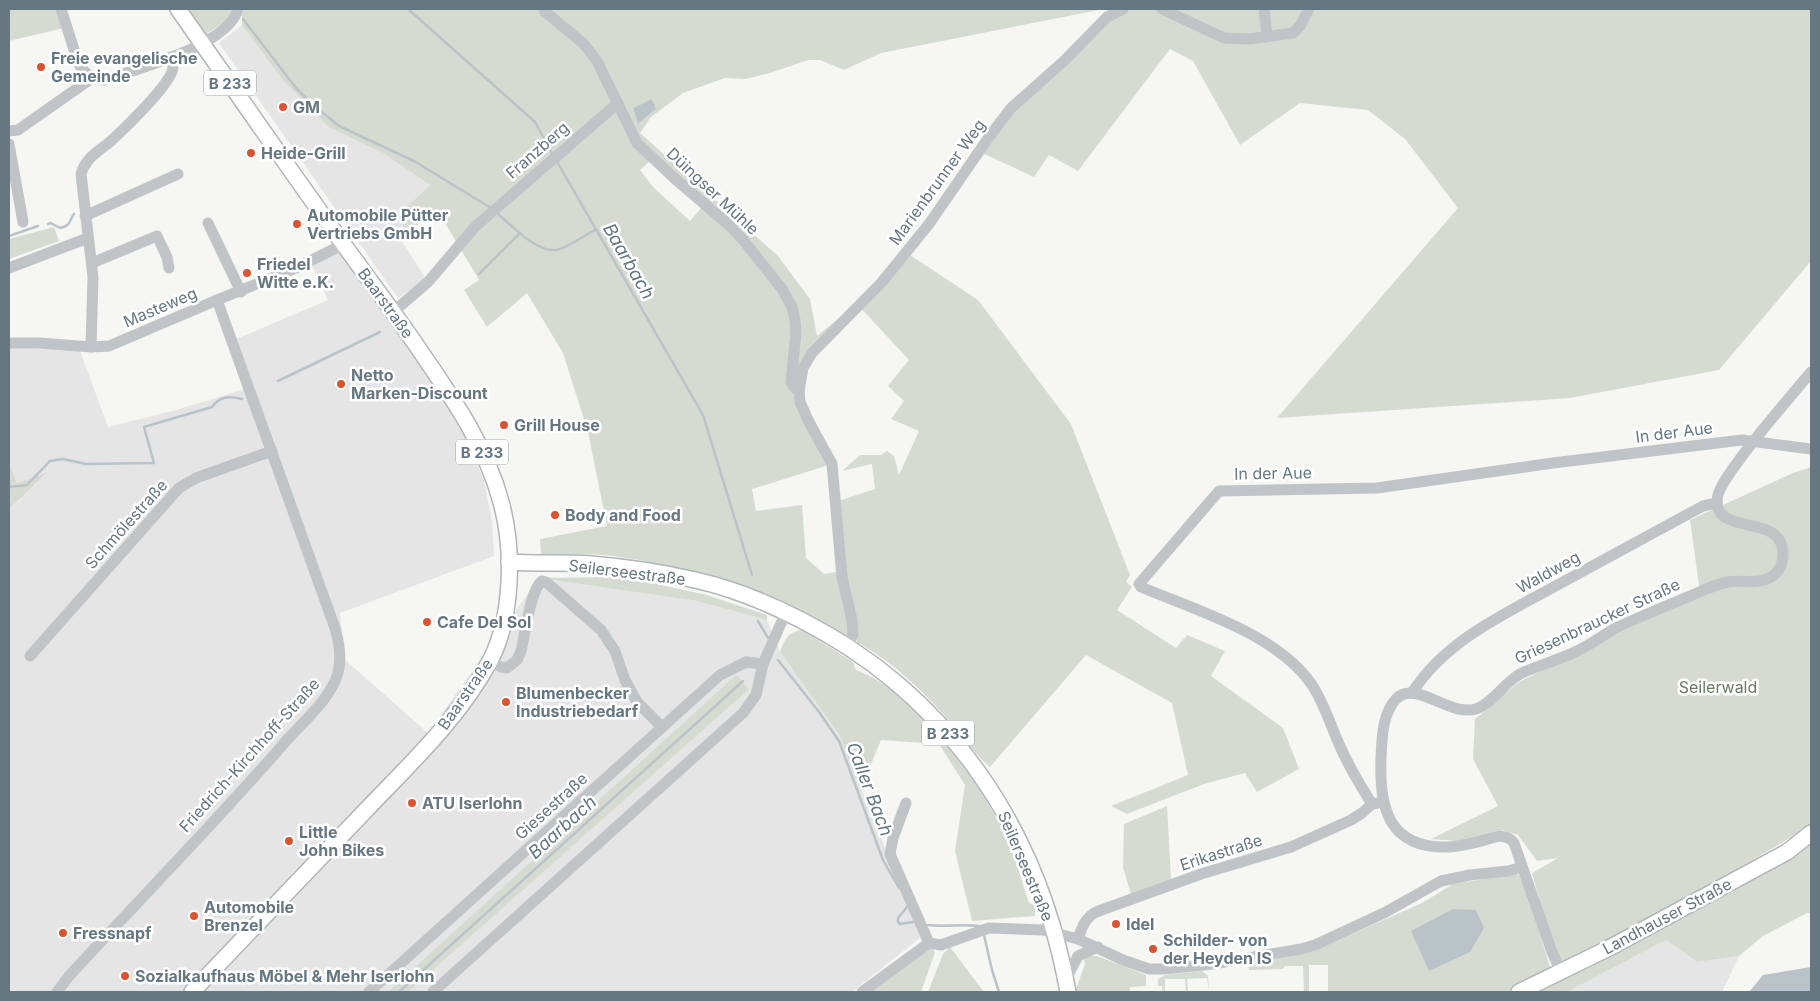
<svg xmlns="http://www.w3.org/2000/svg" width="1820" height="1001" font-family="Inter,sans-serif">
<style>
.built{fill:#e4e5e4}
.green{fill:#d6dbd2;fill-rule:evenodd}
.water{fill:#b9c3c8}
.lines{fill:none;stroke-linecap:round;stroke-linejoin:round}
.stream{stroke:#b9c3c8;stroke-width:2.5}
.major-casing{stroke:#b1b6b9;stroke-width:18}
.minor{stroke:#c0c4c7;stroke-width:11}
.major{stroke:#fff;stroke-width:15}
.poi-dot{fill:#d95430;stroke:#fff;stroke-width:2}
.labels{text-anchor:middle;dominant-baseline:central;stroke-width:5;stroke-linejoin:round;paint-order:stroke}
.shield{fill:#fff;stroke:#95a0a8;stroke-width:1}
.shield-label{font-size:15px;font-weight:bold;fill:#677782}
.poi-label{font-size:16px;font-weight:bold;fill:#677782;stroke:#fff;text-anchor:start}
.street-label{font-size:16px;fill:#677782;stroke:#fff}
.park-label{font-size:16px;fill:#6a7a65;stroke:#fff}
.water-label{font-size:18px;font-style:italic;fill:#63777f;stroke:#fff}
</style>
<rect width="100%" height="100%" fill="#f6f6f3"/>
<g class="built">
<path d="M242 25 281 78 383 153 430 185 397 216 407 232 400 238 426 279 398 298 219 43Z"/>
<path d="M341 251 431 375 460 423 484 481 492 521 494 556 340 613 344 659 428 733 539 578 697 601 767 620 780 652 840 736 921 937 852 992H9V509L19 501 46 472 17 483 9 462V347L80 351 108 427 176 410 252 387 234 340 328 300 312 266Z"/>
<path d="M1666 940 1697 962 1739 956 1722 992H1567Z"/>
</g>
<g class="green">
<path d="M9 9H57L64 28 9 41Z"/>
<path d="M183 9H1104L881 53 844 70 820 60H808L770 73 745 79 725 78 683 93 651 117 640 133 778 256 810 299 817 336 859 302 811 351 801 367 798 388 792 380 798 331 793 304 783 286 747 239 638 140 608 78 606 79 630 133 636 145 651 160 640 170 654 188 690 221 704 205 742 242 744 241C765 268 795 295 796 331 796 348 791 365 791 382L794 387 799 391C801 418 821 441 832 464L752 489 756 511 802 505 806 558 824 574 840 571C842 587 853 623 847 635L843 636C827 628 812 618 796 610 742 583 681 566 621 557 594 553 567 554 541 555L540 539 607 526 588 432 563 353 527 293 487 327 464 290 479 280 438 211 407 232 397 216 430 185 383 153 329 127 281 78 242 25V11L205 35ZM652 99 656 109 638 124 633 108Z"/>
<path d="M1139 9H1811V261L1719 370 1570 398 1277 418 1458 208 1405 139 1368 110 1300 103 1240 145 1193 61 1170 49 1078 171 1049 155 1034 177 982 153 1010 115 1109 20 1127 10Z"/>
<path d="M54 227 59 241 9 259V239Z"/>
<path d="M907 253 978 300 1071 424 1130 575 1126 582 1132 587 1117 610 1176 648 1187 635 1225 651 1211 676 1283 728 1299 769 1257 792 1245 773 1204 784 1127 814 1111 806 1188 775 1172 703 1086 655 990 767C973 753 961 734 946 717 921 689 890 660 857 642L855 619 846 591 838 501 875 489 872 464 842 471 860 455H881L887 451 894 456 899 475 919 431 891 419 904 401 888 386 909 360 859 306Z"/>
<path d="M9 462 17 483 47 472 18 501 9 509Z"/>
<path d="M1811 467V824C1733 876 1648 916 1566 962L1559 961 1555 954 1532 873 1558 858 1537 861 1518 835 1502 830 1471 842 1431 839 1498 806 1473 759 1475 719 1519 682 1700 593 1690 520 1793 473Z"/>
<path d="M610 577 638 580 707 595 767 615V620L697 601 539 578Z"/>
<path d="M803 630 853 662 856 670C908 690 944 741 976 784H983C981 798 995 814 1002 826 1015 850 1020 878 1029 903L1035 905V916L972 921 955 851 965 785 939 744 881 740 860 791 840 736 780 652C784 639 789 631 803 630Z"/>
<path d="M736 675 749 689 408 992H388Z"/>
<path d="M1167 806 1171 879 1131 895 1123 867 1124 824Z"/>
<path d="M1811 844V913H1807L1763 936 1739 956 1697 962 1666 940 1567 992H1534L1677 919 1796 856Z"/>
<path d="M1517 874 1523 879 1550 967 1546 974 1509 992H1328V965H1309V992H1304L1303 966H1285L1283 969 1249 970 1248 964 1314 951 1422 903 1453 884Z"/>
<path d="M930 947 935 952 921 992H870Z"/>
<path d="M950 947 984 992H928L943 954Z"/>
<path d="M1087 956H1097L1146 975V986L1130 987V992H1076V989L1085 964 1084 959Z"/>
<path d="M1202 971 1208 976 1209 992 1207 978 1187 979 1188 992H1186L1185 979H1165V992H1163L1162 986H1158V979L1165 975Z"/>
</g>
<g class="water">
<path d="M652 99 656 109 638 124 633 108Z"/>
<path d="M1453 909 1476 910 1484 928 1470 952 1429 971 1411 931Z"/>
<path d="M1811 967V992H1749L1763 975Z"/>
</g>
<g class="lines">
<g class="stream">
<path d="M408 9 535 122 553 155"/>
<path d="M243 19 296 88 312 104 339 126 414 161 491 208"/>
<path d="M556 160 703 415 752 575"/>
<path d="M497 213C511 225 537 253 556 250 566 249 585 235 595 230"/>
<path d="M48 224 51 223 60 228C72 225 68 222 74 214"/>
<path d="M9 236 38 226"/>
<path d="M479 274 520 233"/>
<path d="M278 381 380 332"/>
<path d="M9 487 27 485 50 461 63 459 86 464 154 463 144 427 212 407C220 396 229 396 242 399"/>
<path d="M758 621 768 638"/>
<path d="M778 660 819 712 839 741 883 860 899 888"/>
<path d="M907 907 898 918V922L900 924 913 922"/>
<path d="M928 925C945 927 962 924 979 926"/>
<path d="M984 935 992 970 999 992"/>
<path d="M399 992 743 681"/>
</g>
<g class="major-casing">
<g id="major">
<path d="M178 9C237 93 295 178 355 260 379 293 403 325 425 358 456 403 487 449 501 502 514 549 513 617 490 661 459 718 411 763 367 809 309 870 250 931 192 992"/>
<path d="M509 562C536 564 564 562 591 564 626 567 661 572 695 580 732 588 768 603 801 620 949 695 1039 830 1068 992"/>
<path d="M1519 992 1609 948 1787 852 1811 833"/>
</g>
</g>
<g class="minor">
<path d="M61 9 78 62 81 68 92 78"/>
<path d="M546 9 544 11 584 44 597 61 637 143 673 177 730 226 744 241 782 289 792 307 795 320 796 333 791 382 794 387 799 391 800 402 809 422 832 464 842 577 852 620 853 635 847 645"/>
<path d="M1162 9 1224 38 1249 39 1293 33 1300 26 1309 9"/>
<path d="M1264 9 1267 36"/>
<path d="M9 131 18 130 92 78 104 80C138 69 229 45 238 9"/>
<path d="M9 144 23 222"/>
<path d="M85 216 178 174"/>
<path d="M208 223 241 292"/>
<path d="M92 263 157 236 167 257 169 268"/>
<path d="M9 268 88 238"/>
<path d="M393 312 428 282 474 228 492 212 618 103"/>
<path d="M9 343H39L91 347 93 277 81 174C86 157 98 152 111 141 124 129 171 84 173 68 173 65 172 60 171 57"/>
<path d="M91 347 109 346 217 300 296 268 344 244"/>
<path d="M799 391 803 368 812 353 882 282 929 224 989 137 1011 108 1065 60 1107 17 1123 9"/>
<path d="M30 656 179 488 196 478 272 451"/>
<path d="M490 661 501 667 507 668 517 660 521 651C525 635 530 590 542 581L546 582 601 630 615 651 625 680 637 702 662 727"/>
<path d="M1412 693C1446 639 1509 612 1563 582 1609 557 1656 532 1703 506L1717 503"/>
<path d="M906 803 893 838 890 854 929 943 941 945 989 928 1043 930 1078 939 1123 960 1149 969H1165L1213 964 1301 949 1315 945 1384 913 1441 881 1470 875 1508 871 1522 867"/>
<path d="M1372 804C1360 785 1348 765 1339 744 1330 724 1324 703 1312 685 1278 634 1195 610 1141 587L1139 584 1219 491 1377 488 1553 463 1742 440 1811 449"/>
<path d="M1078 939C1082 927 1085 918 1096 912L1201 874 1291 847 1351 820 1362 813 1372 804 1378 803"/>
<path d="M1561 972 1552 952 1514 843C1510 838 1507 837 1500 836 1483 840 1467 846 1449 847 1389 849 1379 809 1381 758 1382 739 1382 714 1396 699 1416 679 1449 717 1476 709 1493 703 1504 683 1520 674 1539 665 1559 660 1577 651 1592 644 1604 634 1618 627 1644 615 1671 604 1697 593 1706 589 1718 584 1728 582 1744 579 1764 587 1777 572 1781 567 1783 560 1783 554 1783 514 1722 535 1717 505 1717 501 1717 496 1719 492 1725 477 1736 465 1745 452 1766 425 1789 398 1811 372"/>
<path d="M1066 979 1078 956 1098 947"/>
<path d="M57 992 69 976C139 900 212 826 280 748 298 726 324 706 335 681 343 664 340 645 335 628L217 300"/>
<path d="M369 992 720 675 746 662 763 664"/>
<path d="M433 992 743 713 756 695 763 664 786 612"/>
<path d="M862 992 929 943"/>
</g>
<use href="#major" class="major"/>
</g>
<g class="poi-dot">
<circle cx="41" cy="67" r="5"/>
<circle cx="283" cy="107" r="5"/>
<circle cx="251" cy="153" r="5"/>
<circle cx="297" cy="224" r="5"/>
<circle cx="247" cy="273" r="5"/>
<circle cx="341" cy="384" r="5"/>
<circle cx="504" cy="425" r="5"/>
<circle cx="555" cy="515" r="5"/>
<circle cx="427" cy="622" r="5"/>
<circle cx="506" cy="702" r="5"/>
<circle cx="412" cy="803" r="5"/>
<circle cx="289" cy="841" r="5"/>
<circle cx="194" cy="916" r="5"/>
<circle cx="1116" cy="924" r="5"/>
<circle cx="63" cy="933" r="5"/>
<circle cx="1153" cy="949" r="5"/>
<circle cx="125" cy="976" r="5"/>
</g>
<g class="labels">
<g class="shield">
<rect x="204" y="70.5" width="52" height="25" rx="4"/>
<rect x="456" y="439.5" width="52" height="25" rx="4"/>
<rect x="922" y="720.5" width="52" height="25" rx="4"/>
</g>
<g class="shield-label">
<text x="230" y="83">B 233</text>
<text x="482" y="452">B 233</text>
<text x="948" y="733">B 233</text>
</g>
<g class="poi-label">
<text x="51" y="58">Freie evangelische<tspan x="51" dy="18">Gemeinde</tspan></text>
<text x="293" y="107">GM</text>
<text x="261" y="153">Heide-Grill</text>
<text x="307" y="215">Automobile Pütter<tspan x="307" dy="18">Vertriebs GmbH</tspan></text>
<text x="257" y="264">Friedel<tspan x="257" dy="18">Witte e.K.</tspan></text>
<text x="351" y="375">Netto<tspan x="351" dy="18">Marken-Discount</tspan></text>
<text x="514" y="425">Grill House</text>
<text x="565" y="515">Body and Food</text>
<text x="437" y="622">Cafe Del Sol</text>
<text x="516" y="693">Blumenbecker<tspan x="516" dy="18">Industriebedarf</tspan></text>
<text x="422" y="803">ATU Iserlohn</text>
<text x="299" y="832">Little<tspan x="299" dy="18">John Bikes</tspan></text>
<text x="204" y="907">Automobile<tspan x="204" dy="18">Brenzel</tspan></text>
<text x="1126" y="924">Idel</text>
<text x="73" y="933">Fressnapf</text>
<text x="1163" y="940">Schilder- von<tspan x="1163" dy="18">der Heyden IS</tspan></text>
<text x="135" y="976">Sozialkaufhaus Möbel &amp; Mehr Iserlohn</text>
</g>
<g class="street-label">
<text transform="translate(537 150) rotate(-41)">Franzberg</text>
<text transform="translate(937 182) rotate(-54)">Marienbrunner Weg</text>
<text transform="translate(713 191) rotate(43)">Düingser Mühle</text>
<text transform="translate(386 303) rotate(54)">Baarstraße</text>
<text transform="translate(160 307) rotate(-23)">Masteweg</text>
<text transform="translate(1674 432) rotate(-7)">In der Aue</text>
<text transform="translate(1273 473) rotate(-1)">In der Aue</text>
<text transform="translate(126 524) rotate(-48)">Schmölestraße</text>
<text transform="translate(627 572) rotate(7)">Seilerseestraße</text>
<text transform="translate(1548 572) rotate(-29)">Waldweg</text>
<text transform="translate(1597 621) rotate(-25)">Griesenbraucker Straße</text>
<text transform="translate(465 694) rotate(-55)">Baarstraße</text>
<text transform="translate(249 755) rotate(-48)">Friedrich-Kirchhoff-Straße</text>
<text transform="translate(551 806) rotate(-42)">Giesestraße</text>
<text transform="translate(1221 852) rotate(-18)">Erikastraße</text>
<text transform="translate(1026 866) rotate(67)">Seilerseestraße</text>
<text transform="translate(1667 916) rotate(-28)">Landhauser Straße</text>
</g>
<g class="park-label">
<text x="1718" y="687">Seilerwald</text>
</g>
<g class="water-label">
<text transform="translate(629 261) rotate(60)">Baarbach</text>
<text transform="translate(870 789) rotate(69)">Caller Bach</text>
<text transform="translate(562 827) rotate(-42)">Baarbach</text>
</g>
</g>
<rect width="1820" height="1001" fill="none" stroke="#677782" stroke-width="20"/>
</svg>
